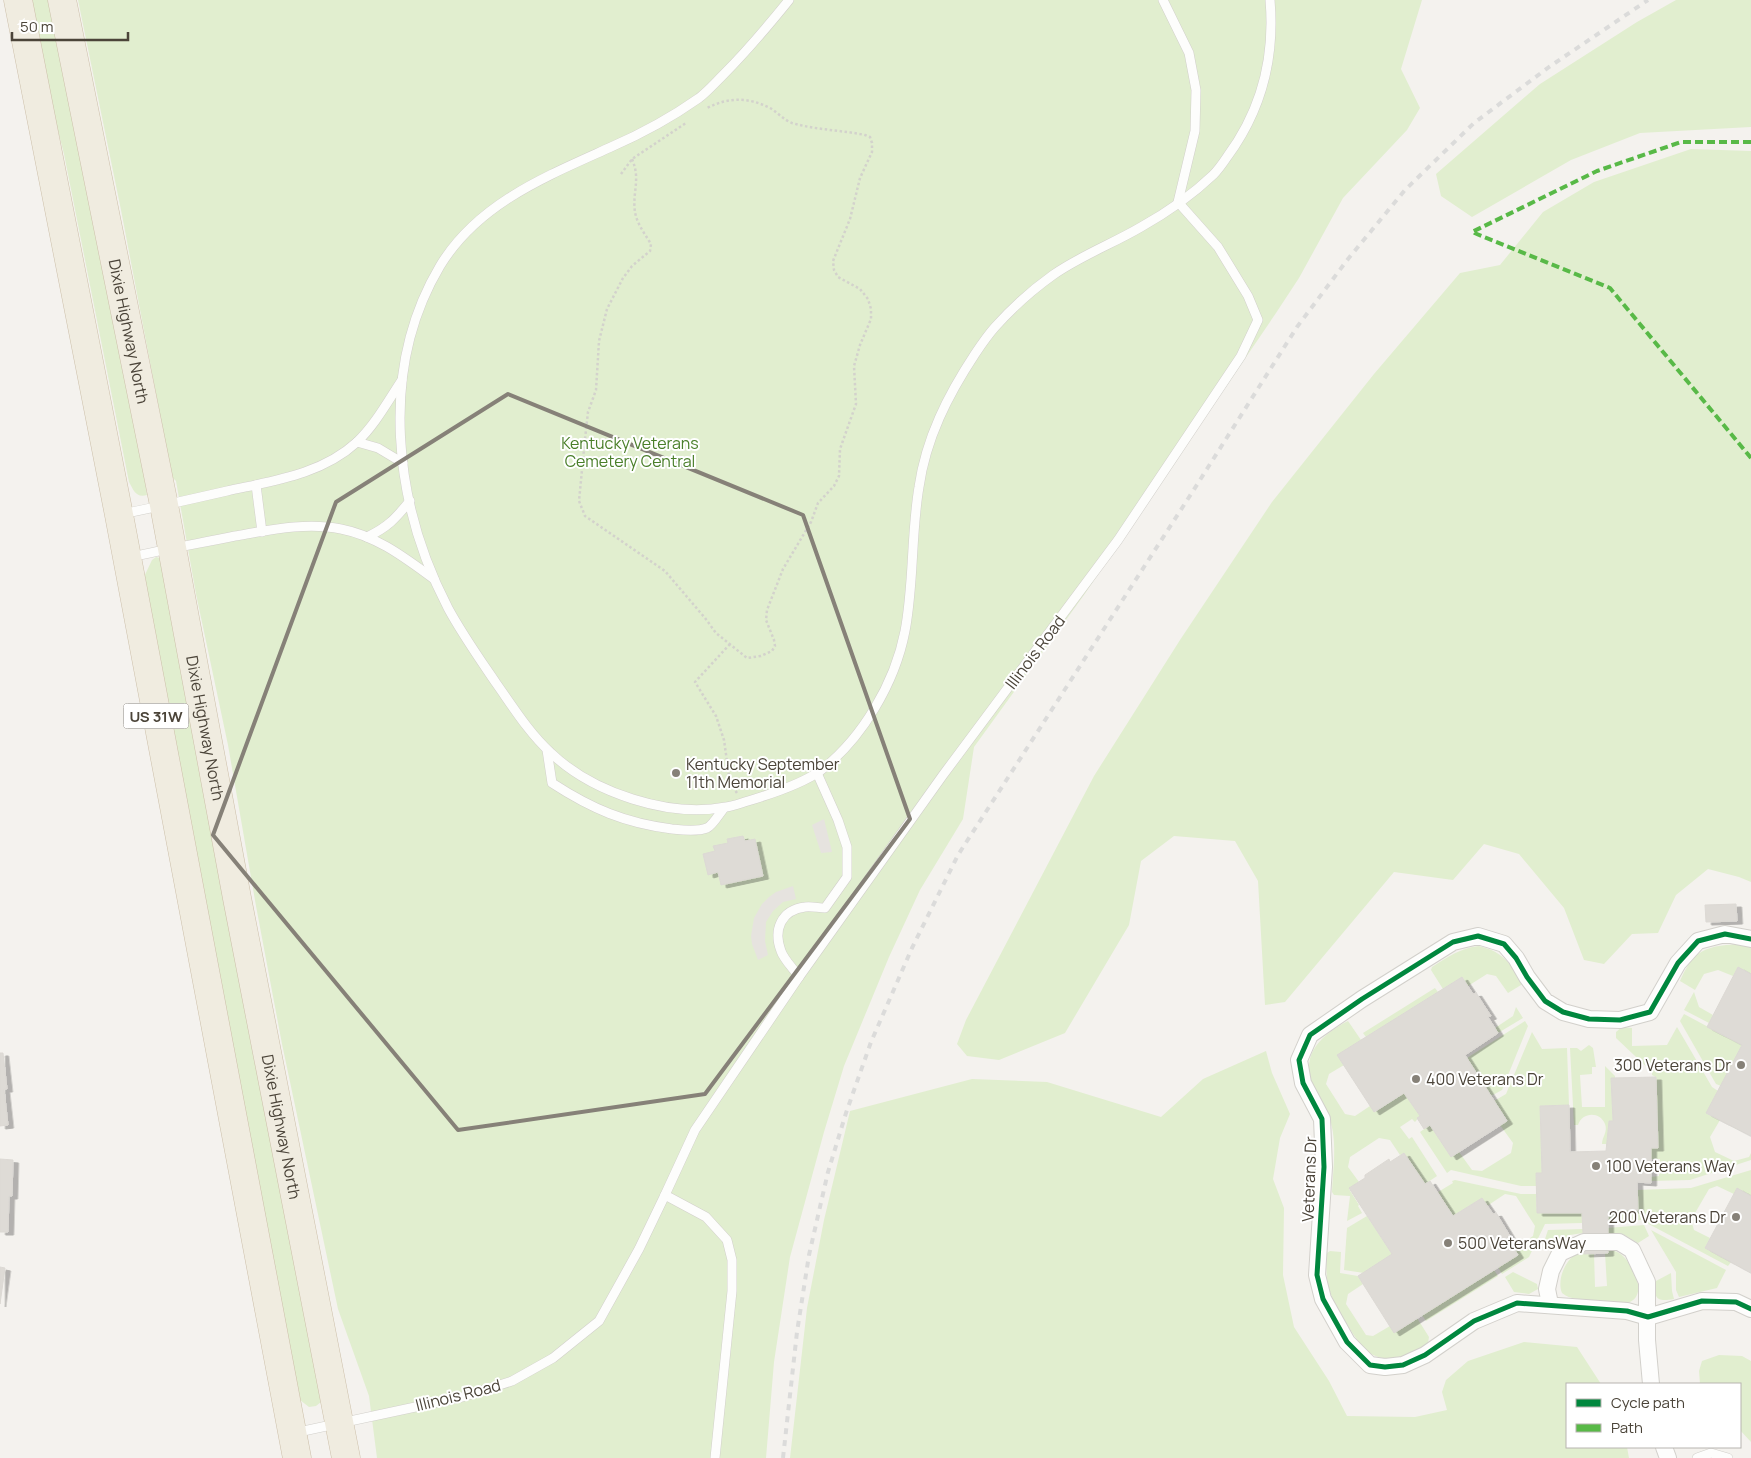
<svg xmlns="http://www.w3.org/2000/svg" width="1751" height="1458" font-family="Manrope,sans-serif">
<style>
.green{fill:#e1eecf}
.parking{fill:#e6e3df}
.building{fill:#dedbd6;stroke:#dcd9d4;filter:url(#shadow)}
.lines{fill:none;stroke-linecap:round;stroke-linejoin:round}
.service-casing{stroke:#d2d0cb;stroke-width:10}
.minor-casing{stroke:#d2d0cb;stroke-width:18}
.trunk-casing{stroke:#ccbfa9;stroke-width:29}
.path{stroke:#d3d2cc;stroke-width:2.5;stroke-dasharray:2.5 2.5;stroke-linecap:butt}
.service{stroke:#fdfdfc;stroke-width:9}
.minor{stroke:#fdfdfc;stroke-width:16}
.trunk{stroke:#f0ece0;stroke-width:28}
.rail{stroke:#dbdbda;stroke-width:4;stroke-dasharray:6 6;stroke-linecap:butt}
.quiet{stroke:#58b947;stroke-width:4;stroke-dasharray:8 4;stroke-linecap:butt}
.cycleway-casing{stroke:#fff;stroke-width:8}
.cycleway{stroke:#00873e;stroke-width:5}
.marked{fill:none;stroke:#868178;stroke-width:4;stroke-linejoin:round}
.poi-dot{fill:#868178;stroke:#fff;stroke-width:2}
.labels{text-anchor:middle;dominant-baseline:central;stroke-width:4;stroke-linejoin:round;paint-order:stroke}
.shield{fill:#fff;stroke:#817c74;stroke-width:1}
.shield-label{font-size:15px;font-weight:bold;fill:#4b4439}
.street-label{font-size:16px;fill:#4b4439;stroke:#fff}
.park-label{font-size:16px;fill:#4a7f2a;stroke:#fff}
.poi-label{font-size:16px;fill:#4b4439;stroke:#fff;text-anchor:start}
</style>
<defs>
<filter id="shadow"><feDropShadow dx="5.5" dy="3" stdDeviation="0" flood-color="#0004"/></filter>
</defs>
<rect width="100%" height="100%" fill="#f4f2ee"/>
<g class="green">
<path d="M27 0H51L144 474 147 495C136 498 134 491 129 482L64 154 44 76Z"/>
<path d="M78 0H1422L1401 69 1420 108 1407 130 1343 198 1299 278 1276 313 1084 595 974 747 963 819 920 890 889 957 844 1066 824 1132 790 1257 774 1362 766 1458H377L369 1396 338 1309 282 1044 256 906 228 745 196 594 176 481 172 477 121 210Z"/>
<path d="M1676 0H1751V127L1640 133 1571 160 1472 217 1441 196 1436 174 1540 84 1637 22Z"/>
<path d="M1691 149 1751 151V882L1739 877 1708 869 1676 895 1658 933 1632 934 1604 964 1584 960 1564 908 1519 854 1484 844 1453 880 1394 872 1285 1002 1265 1005 1258 881 1235 841 1174 836 1141 861 1129 925 1065 1033 999 1060 967 1056 957 1044 966 1020 1094 776 1180 640 1272 502 1374 374 1460 273 1500 265 1543 212 1594 182Z"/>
<path d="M156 557 160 558 161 563 321 1402 316 1406 309 1407 300 1400 142 581 152 560Z"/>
<path d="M1738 944 1751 945V974L1738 967 1733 976 1718 970 1704 974 1695 990 1680 981C1682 976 1684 972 1687 967 1700 946 1716 946 1738 944Z"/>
<path d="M1479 946C1503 952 1509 962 1522 982L1521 985 1508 993 1496 976 1487 974 1468 986 1462 977 1443 989 1431 970 1432 967C1448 957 1460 948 1479 946Z"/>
<path d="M1435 988 1438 992 1366 1037 1363 1033Z"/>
<path d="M1694 992 1699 1007 1713 1015 1709 1023 1684 1010Z"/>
<path d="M1516 1007 1523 1018 1498 1033 1495 1028 1513 1016Z"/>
<path d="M1684 1014 1742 1045 1721 1086 1716 1084 1680 1021Z"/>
<path d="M1348 1021 1361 1040 1338 1055 1344 1065 1329 1074 1326 1084 1345 1114 1355 1116 1370 1106 1375 1112 1404 1093 1420 1116 1415 1122 1412 1119 1400 1127 1409 1139 1412 1137 1437 1176 1425 1184 1404 1153 1400 1155 1390 1140 1379 1138 1350 1157 1348 1167 1359 1182 1349 1189 1359 1205 1358 1206 1362 1213 1347 1221 1350 1196 1334 1195 1332 1192C1333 1170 1337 1145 1331 1123 1328 1108 1319 1097 1313 1084 1299 1054 1324 1033 1348 1021Z"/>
<path d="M1525 1021 1528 1026 1502 1090 1491 1096 1467 1058Z"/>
<path d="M1622 1027 1632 1028V1046L1667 1045 1677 1027 1712 1087 1718 1091 1706 1113 1720 1120 1710 1137 1715 1152 1734 1161 1749 1157 1751 1153V1160L1690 1180 1651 1181V1177L1659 1176 1660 1159H1651V1148H1658L1656 1077 1652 1075V1072L1616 1038V1032Z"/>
<path d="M1532 1032 1542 1049 1567 1048 1569 1105 1540 1106 1542 1173H1536V1186H1521L1451 1170 1447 1173 1420 1132 1430 1125 1451 1157 1459 1152 1472 1170 1482 1171 1511 1153 1513 1143 1500 1125 1507 1120 1494 1101 1506 1094Z"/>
<path d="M1589 1045 1593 1048 1596 1067H1592V1074L1580 1075 1582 1107H1605V1066L1615 1076V1078L1611 1079 1613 1121H1609L1606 1151V1144H1602C1602 1137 1608 1132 1605 1124 1600 1111 1582 1112 1578 1125H1574L1570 1048H1577L1581 1051Z"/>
<path d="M1266 1051 1272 1073 1290 1114 1280 1138 1273 1179 1284 1208 1283 1275 1294 1327 1329 1381 1347 1416 1415 1417 1447 1410 1442 1392 1446 1380 1468 1361 1524 1342 1577 1347 1601 1384H1567V1447H1627L1629 1458H790L807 1308 824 1220 850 1111 972 1079 1047 1082 1161 1117 1203 1079Z"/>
<path d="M1751 1170V1196L1737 1188 1734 1194 1717 1186 1709 1189 1691 1220 1694 1230 1710 1238 1705 1248 1731 1262 1728 1266 1641 1220 1607 1222 1608 1210 1637 1190 1691 1188Z"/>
<path d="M1455 1180 1521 1194H1536L1537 1213H1582V1223L1545 1224 1529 1257 1502 1274 1498 1267 1518 1255 1514 1249 1533 1236 1535 1226 1516 1196 1505 1194 1487 1206 1482 1198 1453 1216 1438 1192 1453 1183 1452 1181Z"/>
<path d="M1367 1216 1392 1254 1364 1273 1344 1270 1347 1228Z"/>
<path d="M1644 1225 1649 1236 1638 1243 1623 1234 1607 1233V1228Z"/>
<path d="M1583 1229V1233L1570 1235 1558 1245 1545 1239 1548 1230Z"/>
<path d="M1651 1230 1726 1270 1717 1288 1679 1297 1676 1290V1272Z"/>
<path d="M1608 1250C1612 1250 1616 1251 1619 1253 1631 1260 1649 1293 1630 1302 1620 1306 1603 1301 1592 1300 1582 1299 1570 1300 1562 1293 1556 1279 1567 1255 1582 1251 1586 1250 1590 1252 1594 1253L1595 1287 1607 1286 1605 1253H1608Z"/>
<path d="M1330 1251 1341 1252 1340 1273 1358 1276 1363 1284 1348 1294 1346 1304 1366 1335 1373 1336 1390 1326 1417 1318 1429 1337 1428 1343C1411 1356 1386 1366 1367 1351 1359 1344 1354 1335 1348 1326 1331 1299 1324 1286 1327 1253Z"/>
<path d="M1494 1270 1498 1276 1426 1321 1422 1315Z"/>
<path d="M1513 1272 1537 1284 1538 1289 1529 1294 1514 1292 1505 1277Z"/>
<path d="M1671 1273 1672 1291 1674 1299C1657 1302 1653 1299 1656 1281Z"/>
<path d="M1719 1355 1742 1356 1751 1361V1442L1740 1430V1384H1700L1699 1371 1702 1361Z"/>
</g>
<g class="parking">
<path d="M824 819 832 852 821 853 812 825Z"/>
<path d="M793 886 796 899 783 902 773 911 766 922 765 941 768 955 758 960 752 944 751 936 754 918 762 904 769 897 776 892Z"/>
</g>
<g class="building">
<path d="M743 836 745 841 755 839 763 876 721 885 718 872 708 875 703 854 715 851 713 846 728 843 727 839Z"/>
<path d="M1736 904 1737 921 1706 922 1705 905Z"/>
<path d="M1738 967 1751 974V1136L1706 1113 1742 1045 1707 1027Z"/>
<path d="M1462 977 1473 994 1476 993 1491 1016 1488 1017 1498 1033 1465 1055 1507 1121 1451 1157 1430 1125 1424 1129 1417 1118 1420 1116 1404 1093 1374 1112 1337 1055Z"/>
<path d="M0 1053H3L7 1089H4L8 1125 0 1126Z"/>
<path d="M1656 1077 1658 1148H1651V1183L1637 1182 1638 1210H1608V1253L1584 1254 1582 1213H1537L1536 1173H1542L1540 1106 1569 1105 1570 1152 1606 1151 1609 1121H1613L1611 1078Z"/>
<path d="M1404 1153 1425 1184 1430 1181 1453 1216 1482 1198 1493 1214 1496 1213 1510 1236 1507 1237 1518 1255 1394 1333 1358 1276 1392 1254 1349 1188 1365 1178V1175L1389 1159 1390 1162Z"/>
<path d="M0 1159 13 1160 12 1196H9L8 1232H0Z"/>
<path d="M1737 1188 1751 1196V1273L1705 1248Z"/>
<path d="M0 1267 5 1268 0 1304Z"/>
</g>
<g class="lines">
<g class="service-casing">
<g id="service">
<path d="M789 0C768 26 747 51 723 75 715 83 707 92 699 98 672 117 641 134 611 147 547 176 478 203 440 266 378 370 394 504 448 608 462 634 479 658 496 683 513 707 529 733 551 753 593 793 669 818 726 807 734 806 741 803 748 801 768 795 803 783 820 771 862 739 895 683 905 631 914 584 911 534 919 487 926 438 948 395 975 354 981 345 987 336 995 327 1012 308 1032 290 1053 275 1080 256 1112 244 1141 227 1166 213 1192 195 1213 175 1218 170 1223 163 1227 157 1261 111 1275 57 1270 0"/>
<path d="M357 442 378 448 403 463"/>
<path d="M256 485 262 532"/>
<path d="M122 514C157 507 192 499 227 491 272 481 321 475 357 442 375 425 388 401 402 380"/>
<path d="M367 537C388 527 395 519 410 501"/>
<path d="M131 557C166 549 201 543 235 536 270 530 306 522 341 529 377 536 405 558 434 579"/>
<path d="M547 750 552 783C592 809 625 823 672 829 682 830 697 832 707 828 713 825 719 814 724 808"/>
<path d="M799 977C794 969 784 960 781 951 773 930 781 910 805 907 811 906 819 908 825 908L847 877V847L838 820 817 773"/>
<path d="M294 1433 462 1397 512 1381 553 1358 599 1321 639 1249 665 1195"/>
<path d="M715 1458 732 1291V1260L727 1240 706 1217 665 1195 695 1130 799 977 943 775 1118 540 1241 356 1258 320 1248 296 1218 247 1178 202 1195 131 1196 90 1189 53 1163 0"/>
<path d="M1697 1458 1711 1453 1728 1458"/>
</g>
</g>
<g class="minor-casing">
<g id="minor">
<path d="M1751 939 1725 934 1698 941 1678 963 1650 1012 1620 1020 1589 1019 1563 1012 1545 1001 1527 977 1516 958 1504 944 1478 936 1453 942 1362 999 1310 1035 1299 1060 1303 1083 1322 1119 1324 1167 1317 1275 1323 1299 1347 1342 1370 1365 1385 1367 1403 1365 1425 1355 1474 1321 1517 1303 1627 1311 1648 1317 1702 1301 1736 1302 1751 1309"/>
<path d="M1550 1304 1547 1289 1551 1271 1560 1253 1584 1242H1619L1632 1250 1647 1282V1340L1651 1384"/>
<path d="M1664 1447 1668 1458"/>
</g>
</g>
<g class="trunk-casing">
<g id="trunk">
<path d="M18 0 119 515 297 1458"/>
<path id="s1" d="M62 0 164 505 237 898 346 1458"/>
</g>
</g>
<g class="path">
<path d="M632 159C641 180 632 192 635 212 637 224 645 234 651 244L650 251 632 266 623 278 607 309 599 341 596 390 588 412 585 439 579 501 585 516 665 571 705 618 716 633 747 658 761 656 772 651 775 646 774 640 766 620 767 610 783 569 811 522 818 503 834 486 839 476 840 449 856 404 854 366 860 345 871 319V309L868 299 860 289 838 277 834 270 833 261 850 219 860 178 872 152V143L870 137 865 135C841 130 816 130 792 123 784 120 777 112 770 108 748 97 729 97 707 108"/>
<path d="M621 174 632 159 686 123"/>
<path d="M730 644 695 682 716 716 724 740 730 783 737 793"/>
</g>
<use href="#service" class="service"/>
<use href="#minor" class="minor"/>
<use href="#trunk" class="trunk"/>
<path class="rail" d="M783 1458 797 1332 809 1255 828 1172 846 1113 871 1042 912 948 958 855 1193 491 1297 327 1348 259 1405 190 1474 123 1549 67 1648 0"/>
<path class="quiet" d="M1751 142H1681L1597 171 1472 232 1610 288 1751 458"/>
<g class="cycleway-casing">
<path id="cycleway" d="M1751 939 1725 934 1698 941 1678 963 1650 1012 1620 1020 1589 1019 1563 1012 1545 1001 1527 977 1516 958 1504 944 1478 936 1453 942 1362 999 1310 1035 1299 1060 1303 1083 1322 1119 1324 1167 1317 1275 1323 1299 1347 1342 1370 1365 1385 1367 1403 1365 1425 1355 1474 1321 1517 1303 1627 1311 1648 1317 1702 1301 1736 1302 1751 1309"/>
</g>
<use href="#cycleway" class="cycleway"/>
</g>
<path class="marked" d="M508 394 803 515 910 819 705 1094 458 1130 213 835 336 502Z"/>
<g class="poi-dot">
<circle cx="676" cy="773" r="5"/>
<circle cx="1741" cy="1065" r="5"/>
<circle cx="1416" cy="1079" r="5"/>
<circle cx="1596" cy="1166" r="5"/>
<circle cx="1736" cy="1217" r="5"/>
<circle cx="1448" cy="1243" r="5"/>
</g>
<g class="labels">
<rect class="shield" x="123.5" y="703.5" width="65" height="25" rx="4"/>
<g class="shield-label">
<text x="156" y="716">US 31W</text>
</g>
<g class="street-label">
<text stroke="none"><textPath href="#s1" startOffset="338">Dixie Highway North</textPath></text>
<text transform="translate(1035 652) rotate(-53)">Illinois Road</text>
<text stroke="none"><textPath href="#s1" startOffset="742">Dixie Highway North</textPath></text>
<text stroke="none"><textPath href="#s1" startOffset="1148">Dixie Highway North</textPath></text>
<text transform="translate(1309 1179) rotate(-88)">Veterans Dr</text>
<text transform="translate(458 1395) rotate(-14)">lllinois Road</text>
</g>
<g class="park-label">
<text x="630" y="443">Kentucky Veterans<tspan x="630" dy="18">Cemetery Central</tspan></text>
</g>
<g class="poi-label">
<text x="686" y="764">Kentucky September<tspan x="686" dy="18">11th Memorial</tspan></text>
<text x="1731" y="1065" text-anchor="end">300 Veterans Dr</text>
<text x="1426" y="1079">400 Veterans Dr</text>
<text x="1606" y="1166">100 Veterans Way</text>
<text x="1726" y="1217" text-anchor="end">200 Veterans Dr</text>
<text x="1458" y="1243">500 VeteransWay</text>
</g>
</g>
<rect x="1566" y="1383" width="175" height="65" fill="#ffffff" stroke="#b7b4b0"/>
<rect x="1576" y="1399" width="25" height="8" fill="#00873e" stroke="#b7b4b0"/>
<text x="1611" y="1408" font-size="15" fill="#4b4439">Cycle path</text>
<rect x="1576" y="1424" width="25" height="8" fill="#58b947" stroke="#b7b4b0"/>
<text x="1611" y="1433" font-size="15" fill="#4b4439">Path</text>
<path d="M12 32v8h116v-8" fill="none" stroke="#4b4439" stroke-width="2.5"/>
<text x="20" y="32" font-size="15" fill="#4b4439" stroke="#ffffff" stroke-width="4" paint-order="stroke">50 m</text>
</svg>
